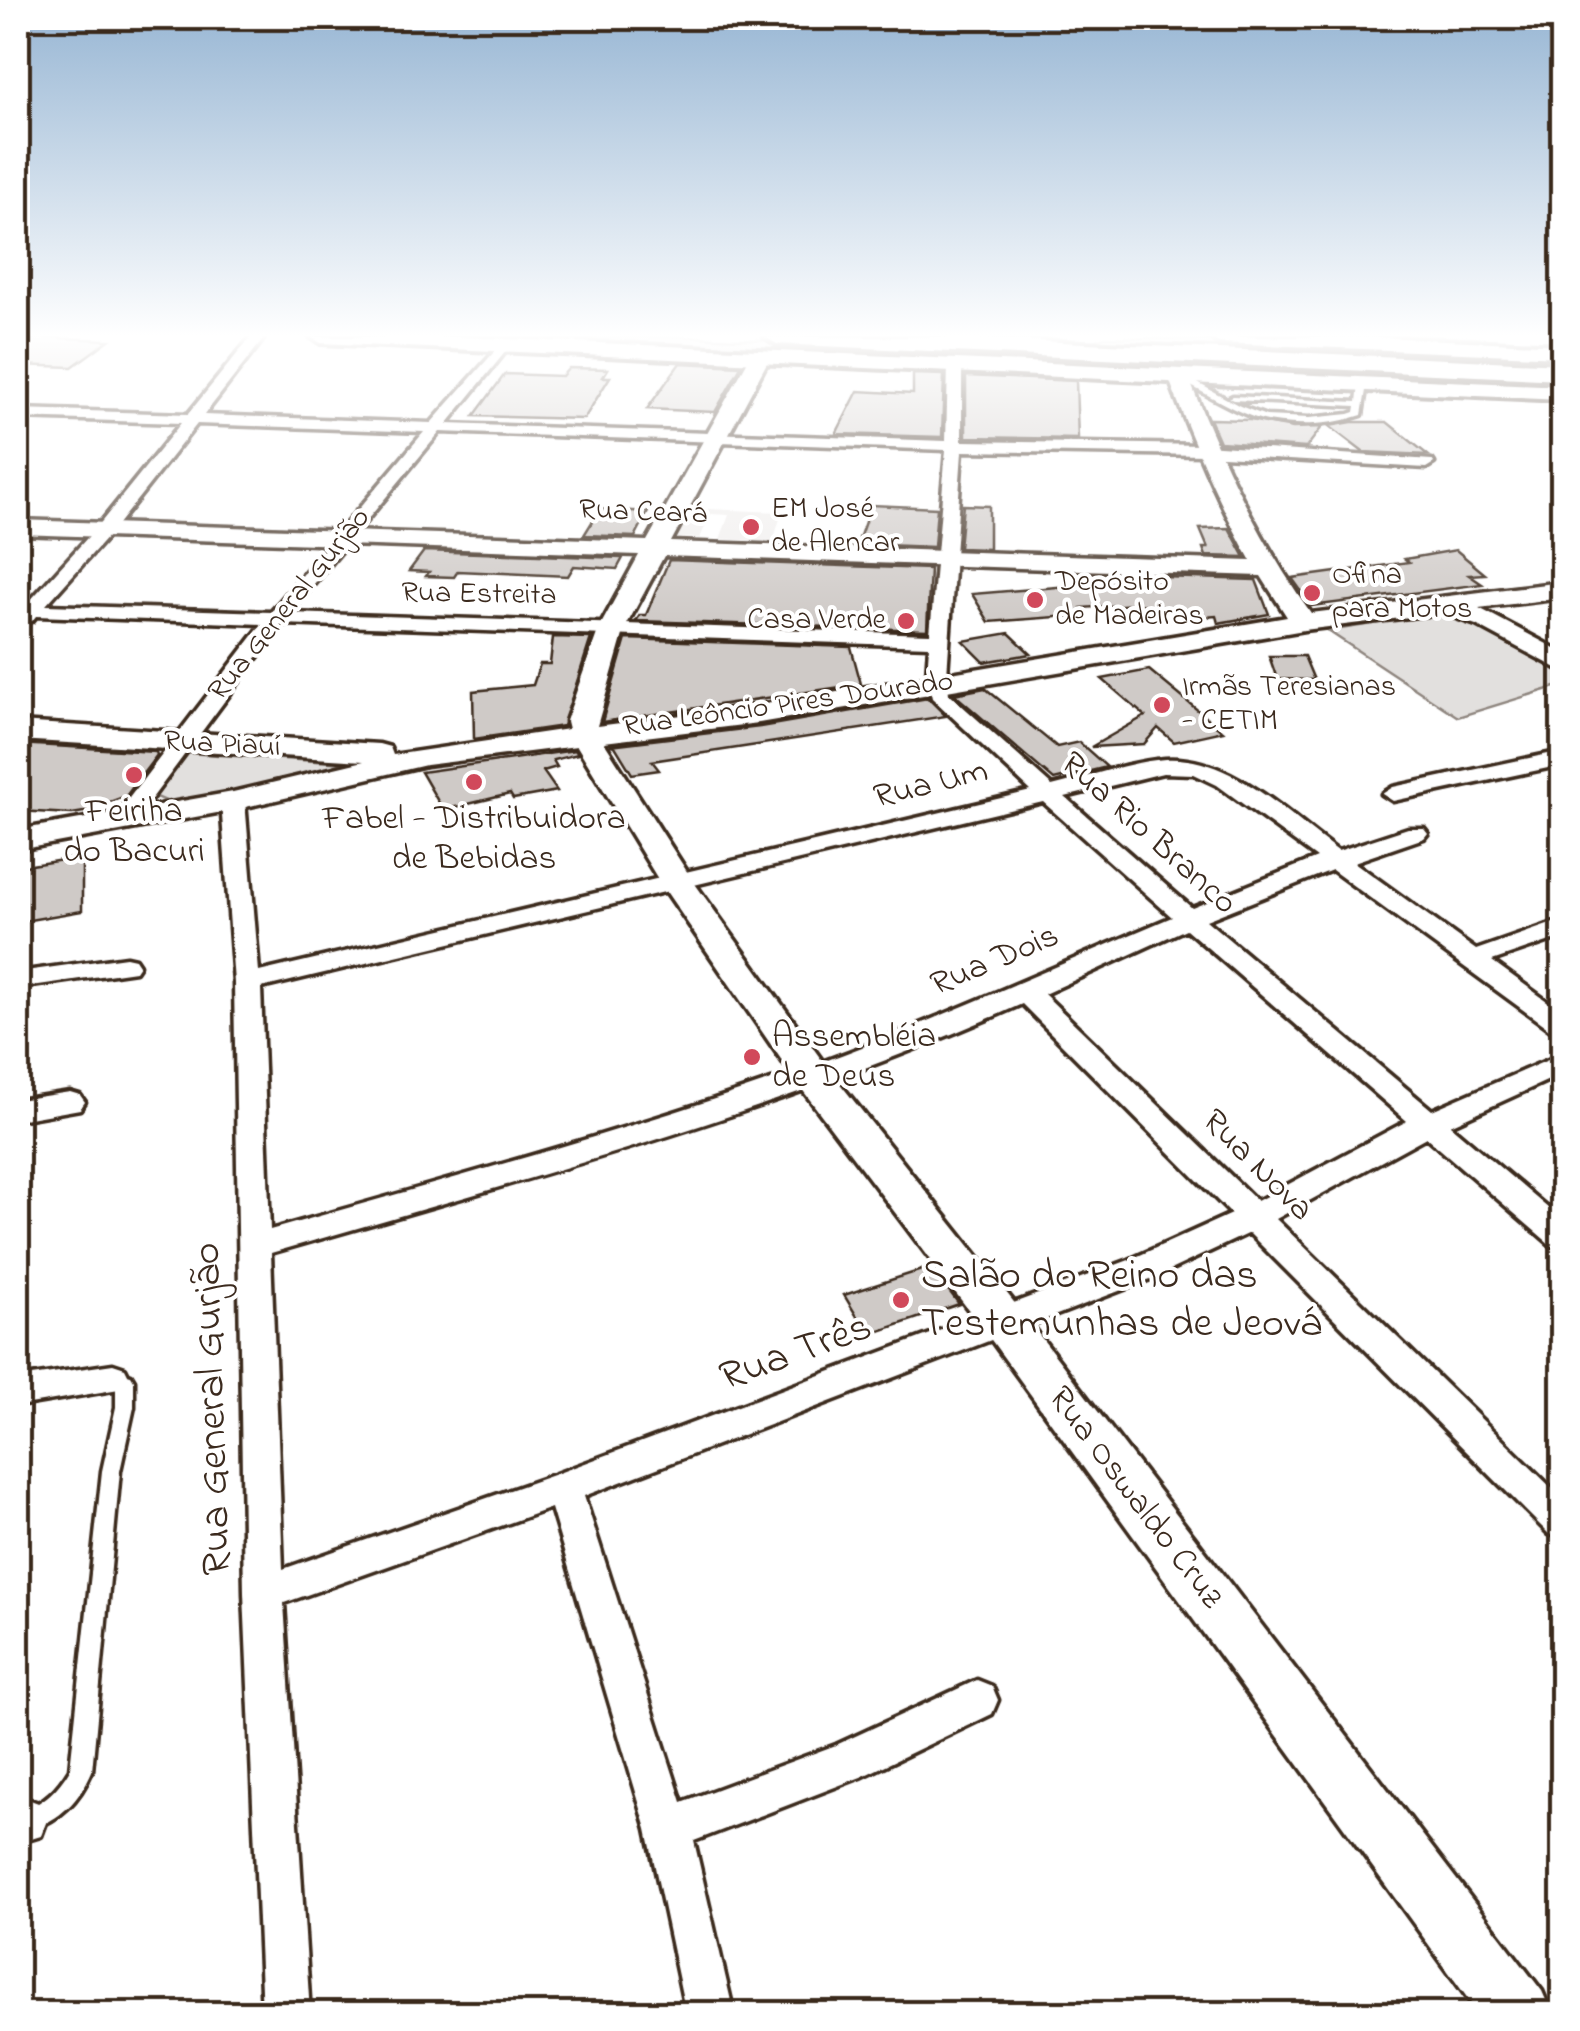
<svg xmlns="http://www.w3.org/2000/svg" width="1580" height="2031" font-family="'Indie Flower',sans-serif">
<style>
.built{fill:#f1efee}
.green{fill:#e2e0de;stroke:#8e857e;stroke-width:2.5}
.building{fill:#cfcac7;stroke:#3b2a1e;stroke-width:2.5}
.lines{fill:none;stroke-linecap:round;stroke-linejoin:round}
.lane-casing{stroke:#3b2a1e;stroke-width:7}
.street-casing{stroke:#3b2a1e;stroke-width:7}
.secondary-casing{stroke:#3b2a1e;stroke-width:7}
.primary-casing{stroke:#3b2a1e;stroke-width:8}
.highway-casing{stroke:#3b2a1e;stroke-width:8}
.lane{fill:#fff;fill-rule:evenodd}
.street{fill:#fff;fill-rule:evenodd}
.secondary{fill:#fff;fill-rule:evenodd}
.primary{fill:#fff;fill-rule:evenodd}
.highway{fill:#fff;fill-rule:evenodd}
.poi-dot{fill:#d1495b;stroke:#fff;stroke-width:4}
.labels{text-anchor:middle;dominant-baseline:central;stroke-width:8;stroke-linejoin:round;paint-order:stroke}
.far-poi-label{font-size:30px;fill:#3b2a1e;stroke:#fff;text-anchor:start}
.far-street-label{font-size:30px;fill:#3b2a1e;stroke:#fff}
.street-label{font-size:35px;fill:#3b2a1e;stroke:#fff}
.poi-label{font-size:35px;fill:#3b2a1e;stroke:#fff}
.near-poi-label{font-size:42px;fill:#3b2a1e;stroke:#fff;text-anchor:start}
.near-street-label{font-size:42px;fill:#3b2a1e;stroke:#fff}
</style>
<rect width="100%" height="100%" fill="#fff"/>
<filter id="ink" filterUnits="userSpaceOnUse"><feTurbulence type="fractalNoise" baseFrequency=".01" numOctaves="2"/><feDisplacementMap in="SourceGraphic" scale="20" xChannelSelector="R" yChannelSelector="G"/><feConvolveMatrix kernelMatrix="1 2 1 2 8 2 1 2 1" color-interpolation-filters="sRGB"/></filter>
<g filter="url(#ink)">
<path class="built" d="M690 508 730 510 782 512 773 542 720 539 729 515 711 514 700 538H676Z"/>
<g class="green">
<path d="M573 337H695L1057 353 1061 363 570 341Z"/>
<path d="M1105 337 1309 344 1286 355 1084 344Z"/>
<path d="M1335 347 1474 353 1509 364 1310 354Z"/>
<path d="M1310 364 1510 377C1480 392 1339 381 1310 364Z"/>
<path d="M1447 612 1562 670V685L1458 717 1328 631Z"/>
<path d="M186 753 363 764 175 805 154 796Z"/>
</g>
<g class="building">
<path d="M35 337H37L109 340 72 367 18 365V349Z"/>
<path d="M680 363 741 366 715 412 647 409Z"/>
<path d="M569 368 608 369 603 377H610L584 419 474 416 505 374 562 376Z"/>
<path d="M913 374 944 375 942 437 836 434 858 391 913 394Z"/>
<path d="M966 376 1076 381 1078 439 966 437Z"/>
<path d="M1210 419 1250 420 1293 428 1322 427 1306 448 1220 442Z"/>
<path d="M1352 422H1387L1428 455 1363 452 1329 426Z"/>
<path d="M871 505 937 508 934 547 857 544Z"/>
<path d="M963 505 989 506V549L959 548Z"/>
<path d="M600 509 648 512 635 537 584 535Z"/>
<path d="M1229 528 1245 557 1206 556 1203 548H1208L1200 529Z"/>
<path d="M1456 550 1485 574 1469 575 1482 584 1312 606 1292 578 1409 562 1405 559Z"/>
<path d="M424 551 623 558 617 569 574 566 568 576 458 571 454 577 426 576 429 572 409 571Z"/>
<path d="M669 560 930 569 927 630 636 621 640 615H646Z"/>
<path d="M1131 576 1256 580 1269 614 1218 623 1216 616 1158 621 1147 605 1136 604 1081 608 1085 615 989 622 972 594 1131 581Z"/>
<path d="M1009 633 1031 654 984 662 963 641Z"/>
<path d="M553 637 591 638 563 726 474 739 473 691 533 685 540 664H550Z"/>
<path d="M626 639 851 647 861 684 602 722Z"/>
<path d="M1269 656H1304L1314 680 1277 679Z"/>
<path d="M1149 670 1223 731 1174 742 1158 728 1144 744 1091 747 1145 716 1102 679Z"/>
<path d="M985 688 1057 747 1079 742 1107 767 1054 780 954 694Z"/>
<path d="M928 698 946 716 652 761 659 770 632 774 615 746 610 745 760 727Z"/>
<path d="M18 744 156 752 157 755 126 796 107 803 102 809 72 814 18 811Z"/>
<path d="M575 750 578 754 553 760 557 767 543 771 557 791 513 799 510 794 443 810 421 772Z"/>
<path d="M82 857V911L18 922V867Z"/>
<path d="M931 1267 959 1304 868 1335 844 1295Z"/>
</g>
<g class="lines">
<g class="lane-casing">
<g id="lane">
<path d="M1175 374H1181L1240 406 1266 416 1309 418 1349 414 1355 412 1356 406 1233 400 1229 398 1233 396 1357 402 1359 384 1363 382 1367 384 1362 415C1330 426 1285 428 1253 417 1226 407 1201 390 1175 378Z"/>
<path d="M114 1371 131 1375 134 1380V1407L120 1471 92 1771C79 1801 61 1819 30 1830L22 1827 19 1819 22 1811C45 1802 58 1789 70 1769L102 1471 116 1407V1385L108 1383 105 1378 108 1373Z"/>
</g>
</g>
<g class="street-casing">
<g id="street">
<path d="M251 337H265L204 415 431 423 503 342 510 346 447 424 946 441 948 366 955 362 962 366V441L1205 445 1432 460 1434 463 1426 468 1205 455 962 451 947 675 949 694 1052 786C1088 777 1128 762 1165 759 1231 755 1288 815 1338 851L1408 828H1424L1428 833 1424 838 1354 862 1476 950 1562 920V937L1492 961 1562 1012V1034L1552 1031 1332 870 1206 920 1432 1110 1562 1054V1074L1450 1125 1562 1220V1249L1551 1245 1426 1137 1276 1219 1562 1498V1538L1549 1534 1249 1233 1153 1278 584 1496 682 1802 836 1745 977 1680 992 1686 998 1700 992 1714 861 1777 694 1841 734 2014H686L647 1829 551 1508 284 1603 310 2014H262L244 1593 234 983 221 801 233 794 245 801 259 972 1031 791 932 698 927 675 929 646 282 624 129 829H113L109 824 113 819 262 624 36 616 32 621H18V604L26 605 98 526 181 423 18 418V409L188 414ZM197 424 424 432 271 612 46 605 110 534ZM440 432 946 450 930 634 290 613ZM1163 773 1194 774 1217 785 1317 858 1192 908 1065 797ZM1043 802 1172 917C1048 969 927 1025 800 1070 626 1131 447 1180 270 1230L261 988ZM1186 929 1407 1121 1257 1201 1044 994ZM1022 1004 1231 1214 1129 1260 553 1475 283 1569 271 1253C524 1180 781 1111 1022 1004Z"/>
<path d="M1562 751V765L1393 801 1382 794 1393 787Z"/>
<path d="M126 957 135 959 139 965 135 971 18 988V972Z"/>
<path d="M70 1092 80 1095 85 1102 80 1109 18 1120V1100Z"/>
<path d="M113 1364 125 1368 130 1378 125 1388 18 1406V1378Z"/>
<path d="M25 1798 41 1804 47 1820 41 1836 18 1843V1799Z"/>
</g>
</g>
<g class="secondary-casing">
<path id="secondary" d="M760 351 770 357 671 542 1251 561C1218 502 1192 440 1168 376L1178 370 1188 376C1221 460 1259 540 1311 613L1562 582V598L1479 608 1562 652V671L1476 625 1442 613 1304 630 759 723 604 742 693 881 826 1066 1021 1311 1542 1991 1552 2014H1479L989 1337 798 1084 661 884 577 746 426 765 233 810 18 850V830L233 792 364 761 18 740V722L379 744 390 747 393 755 568 729 566 721 599 628 639 555 18 534V520L647 541 750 357ZM664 556 1261 576 1287 617 759 705 597 726 625 628Z"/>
</g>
<g class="primary-casing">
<g id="primary">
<path d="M311 337H465L1562 386V400L321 343Z"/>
<path d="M1209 337H1378L1562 345V357L1219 343Z"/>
</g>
</g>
<g class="highway-casing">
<path id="highway" d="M765 337H948L1562 364V380L777 344Z"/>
</g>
<use href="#lane" class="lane"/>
<use href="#street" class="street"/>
<use href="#secondary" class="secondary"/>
<use href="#primary" class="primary"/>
<use href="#highway" class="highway"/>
</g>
</g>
<linearGradient id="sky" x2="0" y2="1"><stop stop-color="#96b5d3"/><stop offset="0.54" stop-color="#fff"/><stop offset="1" stop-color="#fff" stop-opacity="0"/></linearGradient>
<rect width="1580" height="621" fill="url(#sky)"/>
<g class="poi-dot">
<circle cx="751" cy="527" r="10"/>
<circle cx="1312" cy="593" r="10"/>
<circle cx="1035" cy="600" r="10"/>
<circle cx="906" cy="621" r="10"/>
<circle cx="1162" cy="705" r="10"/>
<circle cx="134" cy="775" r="10"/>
<circle cx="474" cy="782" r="10"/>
<circle cx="752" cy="1057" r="10"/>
<circle cx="901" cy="1300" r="10"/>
</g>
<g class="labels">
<g class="far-poi-label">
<text x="771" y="510">EM José<tspan x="771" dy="34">de Alencar</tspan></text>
<text x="1332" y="576">Ofina<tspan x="1332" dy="34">para Motos</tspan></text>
<text x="1055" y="583">Depósito<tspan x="1055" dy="34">de Madeiras</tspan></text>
<text x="886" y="621" text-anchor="end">Casa Verde</text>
<text x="1182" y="688">Irmãs Teresianas<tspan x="1182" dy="34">- CETIM</tspan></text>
</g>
<g class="far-street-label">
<text transform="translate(643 513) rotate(2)">Rua Ceará</text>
<text transform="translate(479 595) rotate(1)">Rua Estreita</text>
<text transform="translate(290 605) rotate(-51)">Rua General Gurjão</text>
<text transform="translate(788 705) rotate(-8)">Rua Leôncio Pires Dourado</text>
<text transform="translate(222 745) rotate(3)">Rua Piauí</text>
</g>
<g class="street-label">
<text transform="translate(931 785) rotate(-14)">Rua Um</text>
<text transform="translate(1148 834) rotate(42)">Rua Rio Branco</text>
<text transform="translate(995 961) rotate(-23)">Rua Dois</text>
<text transform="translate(1257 1166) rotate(45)">Rua Nova</text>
<text transform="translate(1135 1498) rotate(53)">Rua Oswaldo Cruz</text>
</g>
<g class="poi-label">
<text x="134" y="812">Feiriha<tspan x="134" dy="40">do Bacuri</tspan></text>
<text x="474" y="819">Fabel - Distribuidora<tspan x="474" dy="40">de Bebidas</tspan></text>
<text x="772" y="1037" text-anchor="start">Assembléia<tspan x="772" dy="40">de Deus</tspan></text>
</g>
<g class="near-poi-label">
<text x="921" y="1276">Salão do Reino das<tspan x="921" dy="48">Testemunhas de Jeová</tspan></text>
</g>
<g class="near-street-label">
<text transform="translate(796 1353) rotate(-20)">Rua Três</text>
<text transform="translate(213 1409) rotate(-92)">Rua General Gurjão</text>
</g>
</g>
<rect width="1580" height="2031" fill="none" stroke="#fff" stroke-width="60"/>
<rect x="30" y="30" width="1520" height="1971" fill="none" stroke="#3b2a1e" stroke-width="4" filter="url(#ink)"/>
</svg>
